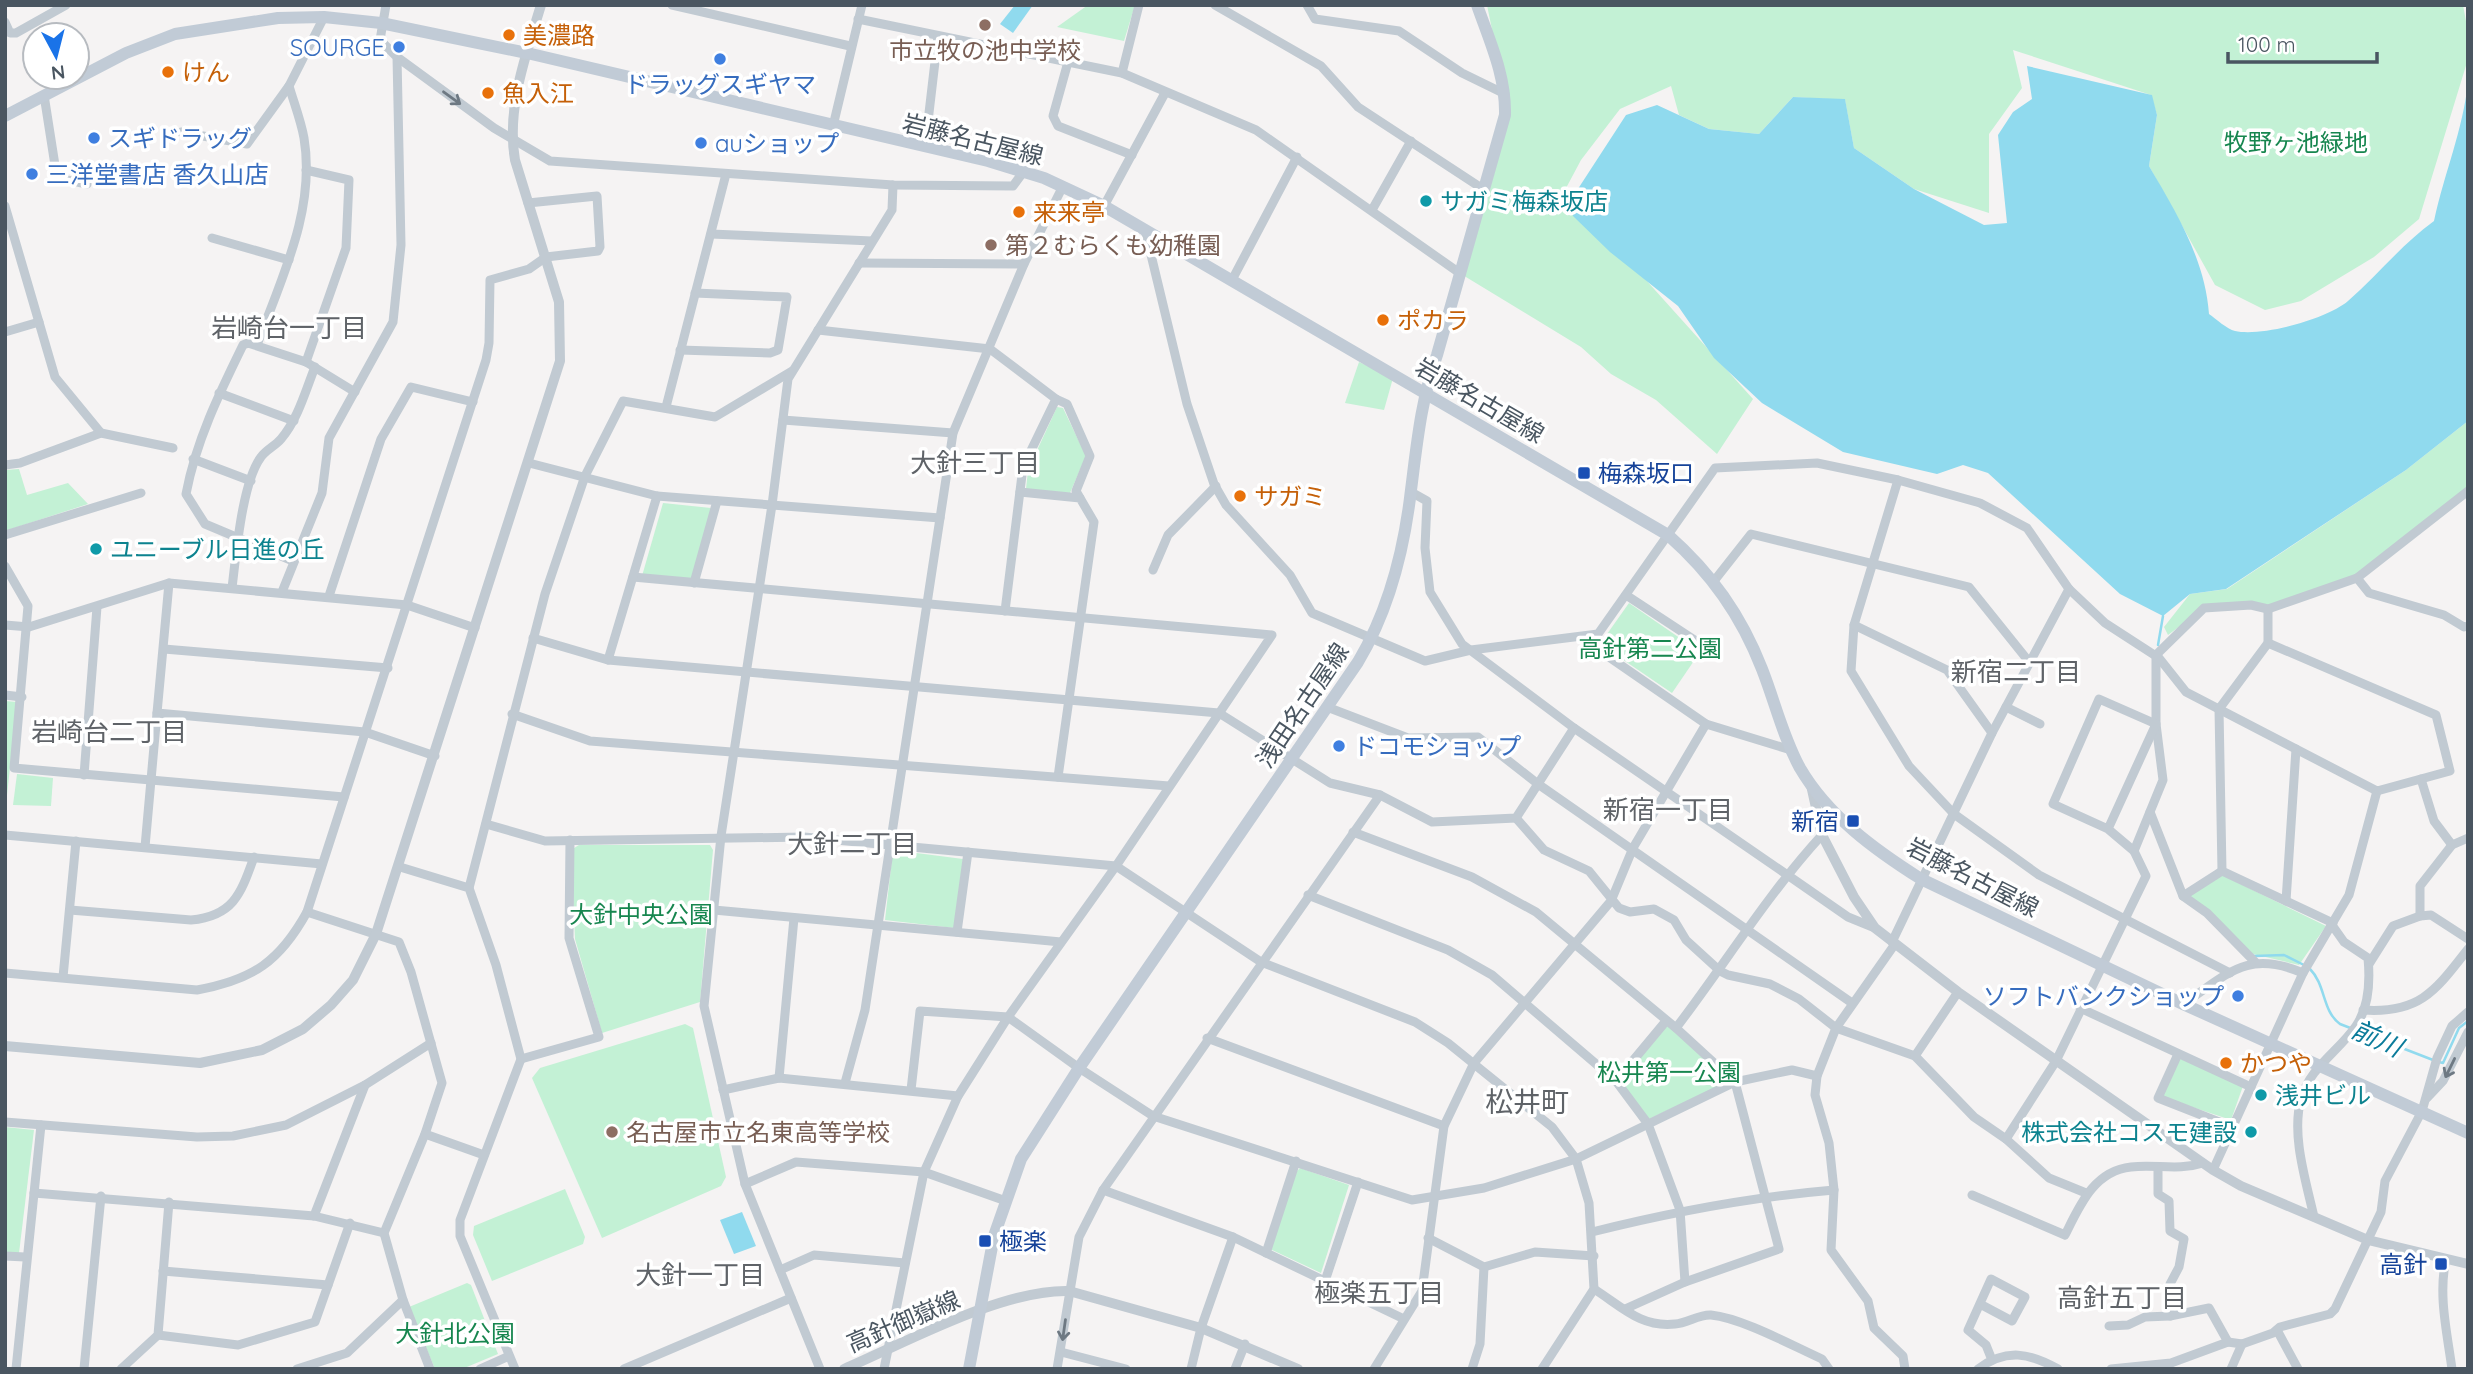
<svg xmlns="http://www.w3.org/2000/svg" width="2473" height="1374" font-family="Quicksand,'Noto Sans JP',sans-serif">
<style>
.green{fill:#c3f1d5}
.water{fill:#90daee}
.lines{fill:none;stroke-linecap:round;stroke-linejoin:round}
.stream{stroke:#90daee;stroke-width:2.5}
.minor{stroke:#c1cad2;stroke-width:9}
.tertiary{stroke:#c1cad2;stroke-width:10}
.secondary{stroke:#c1cbd6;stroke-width:12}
.oneway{stroke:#6e7983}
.education-dot{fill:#8d6e63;stroke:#fff;stroke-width:2.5}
.food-dot{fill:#e8710a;stroke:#fff;stroke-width:2.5}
.shop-dot{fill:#3f7fe0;stroke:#fff;stroke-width:2.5}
.culture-dot{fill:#0f9aa8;stroke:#fff;stroke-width:2.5}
.transit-dot{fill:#1a4fb4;stroke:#fff;stroke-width:2.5}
.labels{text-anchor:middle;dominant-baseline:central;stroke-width:7;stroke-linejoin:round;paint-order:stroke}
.food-label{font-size:24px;fill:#c56008;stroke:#fff;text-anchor:start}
.shop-label{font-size:24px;fill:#366cbe;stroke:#fff;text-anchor:start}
.education-label{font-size:24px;fill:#785e54;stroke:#fff;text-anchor:start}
.street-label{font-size:24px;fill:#4a5661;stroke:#fff}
.park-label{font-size:24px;fill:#17864f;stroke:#fff}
.culture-label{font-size:24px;fill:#0d838f;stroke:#fff;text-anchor:start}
.transit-label{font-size:24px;fill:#164399;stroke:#fff;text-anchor:start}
.neighbourhood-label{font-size:26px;fill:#5f6368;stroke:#fff}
.water-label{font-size:26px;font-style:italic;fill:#0c7c9b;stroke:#fff}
.quarter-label{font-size:28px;fill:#5f6368;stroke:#fff}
</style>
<rect width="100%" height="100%" fill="#f5f3f3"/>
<g class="green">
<path d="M1088 5H1135L1124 41 1057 27Z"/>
<path d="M1487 5H2463L2468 32V59L2419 219 2374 257 2301 301 2265 310 2215 285 2149 166 2157 115 2151 95 2013 50 2022 88 1989 134V213L1914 189 1854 148 1845 100 1793 97 1759 134 1709 129 1679 115 1671 86 1620 109 1581 160 1565 190 1753 399 1717 454 1656 400 1611 374 1581 347 1461 274 1505 94Z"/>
<path d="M1359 362 1393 378 1384 410 1345 403Z"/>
<path d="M1057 407 1063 408 1086 456 1070 493 1026 489 1028 470Z"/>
<path d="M2468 421V491L2357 578 2268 609 2204 608 2168 635 2164 627 2190 594 2227 589 2406 470Z"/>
<path d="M19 469 27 495 68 483 88 504 5 531V470Z"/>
<path d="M663 503 711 508 692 580 642 576Z"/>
<path d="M1629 603 1700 652 1672 693 1600 644Z"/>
<path d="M5 701 17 702 5 814Z"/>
<path d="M17 774 53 778 51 806 13 805Z"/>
<path d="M579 845H710L713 850 700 1002 602 1033 575 939 571 850Z"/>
<path d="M893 850 963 859 954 928 885 920Z"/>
<path d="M2222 875 2326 926 2299 965 2253 954 2210 912 2188 897Z"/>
<path d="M1666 1021 1730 1081 1649 1119 1618 1078Z"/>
<path d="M685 1024 693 1028 726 1177 721 1186 602 1238 532 1078 540 1068Z"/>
<path d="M2181 1059 2243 1086 2231 1120 2165 1098 2163 1094 2178 1060Z"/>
<path d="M5 1127 34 1130 19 1253 5 1252Z"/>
<path d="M1300 1168 1349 1185 1321 1273 1270 1249 1297 1171Z"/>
<path d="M565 1189 585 1237 583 1244 492 1281 473 1235 474 1226Z"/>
<path d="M467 1283 471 1285 498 1354 462 1369H435L409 1307Z"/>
</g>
<g class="water">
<path d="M1015 5H1033L1013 33 1000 24Z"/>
<path d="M2027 66 2152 95 2157 115 2149 166C2176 212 2205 259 2209 314 2216 319 2227 329 2235 331 2262 337 2327 319 2348 301 2378 275 2401 245 2434 221 2444 174 2463 130 2468 82V421L2406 470 2226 589 2190 594 2163 616 2120 594 1988 473 1963 465 1937 474 1843 452 1762 403 1714 358 1678 306 1610 252 1573 216 1574 195 1626 115 1657 105 1709 129 1759 134 1793 97 1845 99 1854 148 1914 189 1984 225 2007 223 1998 135 2013 112 2032 99Z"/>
<path d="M742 1212 756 1246 734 1254 720 1220Z"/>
</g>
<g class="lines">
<g class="stream">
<path d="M2158 645 2163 616"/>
<path d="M2254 956 2284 955 2304 965"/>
<path d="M2310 969C2326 985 2322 1011 2340 1024L2433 1060"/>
<path d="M2439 1062 2443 1063 2459 1028 2468 1021"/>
</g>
<g class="minor">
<path d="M672 5 850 46"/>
<path d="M1215 5 1321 66 1358 107 1483 189"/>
<path d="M1307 5 1315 19 1399 31 1462 73 1505 94"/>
<path d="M858 19 1122 73 1256 130 1461 274"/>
<path d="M5 22 10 33H16L66 5"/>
<path d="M397 57 494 128 550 161 893 185 1013 186 1024 171"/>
<path d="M1068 62 1053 116 1058 126 1132 155"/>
<path d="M1122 73 1139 5"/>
<path d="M44 95 57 178 87 184"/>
<path d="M833 126 862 5"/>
<path d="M181 132 247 144 289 86 324 17"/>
<path d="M925 147 938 36"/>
<path d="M5 206 55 377 101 433"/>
<path d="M1104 206 1165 93"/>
<path d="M1372 210 1411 141"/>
<path d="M1145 230 1187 404 1214 484 1226 505 1290 575 1312 613 1425 661 1471 650 1598 634 1715 468 1817 463 1898 480 1980 503 2027 528 2069 589 2105 623 2159 658 2186 692 2377 791 2450 771 2436 715 2268 643"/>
<path d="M711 234 872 241"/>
<path d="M212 238 289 260"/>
<path d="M859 263 1024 264"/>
<path d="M1232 280 1297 157"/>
<path d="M818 330 990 349 1056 399 1023 467 1005 611"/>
<path d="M5 332 39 322"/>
<path d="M257 345C281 279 316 210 304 138 301 121 294 103 289 86"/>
<path d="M680 350 770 353 778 350 787 297 695 293"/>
<path d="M306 362 346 248 349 180 306 170"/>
<path d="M219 393 294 421"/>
<path d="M1056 399 1067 404 1090 456 1076 491 1080 498"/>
<path d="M666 407 726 174"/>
<path d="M783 420 953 433"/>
<path d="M193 459 251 481"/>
<path d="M529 463 657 496 940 518"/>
<path d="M5 465 20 463 101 433 173 448"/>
<path d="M1898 480 1854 625 1851 671 1909 766 1954 814 2039 875 2230 973"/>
<path d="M1020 492 1080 498 1094 522 1058 777"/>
<path d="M1411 492 1427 501 1425 548 1430 592 1462 644 1574 728 1786 874 1848 917 1875 928"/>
<path d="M5 535 141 493"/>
<path d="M293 561 205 524 186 494C196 441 219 394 243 345L248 343 306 362 355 392"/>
<path d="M5 566 28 606 14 768 344 797"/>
<path d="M1153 570 1168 535 1216 486"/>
<path d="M633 577 1272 635 1116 866 1008 1017 958 1096 924 1172 884 1369"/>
<path d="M2357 578 2369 593 2444 615 2464 627 2468 626"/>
<path d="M1714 581 1751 534 1969 587 2030 663"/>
<path d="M169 583 157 713 365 732 435 756"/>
<path d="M694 583 717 501"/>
<path d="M232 588C236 556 242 482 261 457 266 450 275 446 281 439 298 419 305 392 315 367"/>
<path d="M282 592 322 493 329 438 393 322 401 245 397 57 380 40 386 5"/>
<path d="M1626 595 1699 643"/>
<path d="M329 596 381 439 411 387 473 402"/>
<path d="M2268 609V643L2219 709 2222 871 2333 923"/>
<path d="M5 625 29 627 169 583 407 605 475 628"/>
<path d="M1854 625 1947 670 1992 733"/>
<path d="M1580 637 1706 724 1791 750"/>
<path d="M533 638 608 660 1219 713 1330 783 1380 795 1432 822 1516 818 1574 728"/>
<path d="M164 649 388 668"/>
<path d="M608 660 657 496"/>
<path d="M5 695 22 697"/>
<path d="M1327 707 1408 738 1478 737 1538 784 1852 1003"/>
<path d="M2006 707 2040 724"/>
<path d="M512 714 590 741 1169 786"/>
<path d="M84 775 97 607"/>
<path d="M2421 779 2434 821 2452 845"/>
<path d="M2150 812 2183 896 2207 913 2256 963"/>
<path d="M1516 818 1544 850 1589 871 1619 908 1630 912 1654 909 1674 920 1686 940 1720 971 1728 975 1770 984 1799 999 1836 1028 1915 1056 1974 1117 2006 1139 2049 1178 2086 1193"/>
<path d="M486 824 545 841 804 837 1116 866 1261 962 1415 1022 1448 1043 1552 1127 1576 1159 1589 1203 1594 1289 1542 1369"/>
<path d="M1353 832 1472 877 1536 912 1676 1028 1735 1082 1779 1249 1685 1282 1625 1309"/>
<path d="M5 835 322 864"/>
<path d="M145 847 157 713"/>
<path d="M2134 851 2163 780 2156 724V655L2204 608 2251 605 2268 609 2357 578 2468 491"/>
<path d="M400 867 469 888 496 965 521 1059 460 1220V1236L515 1369"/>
<path d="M469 888 545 594 585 476 623 401 715 417 792 371"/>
<path d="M1308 895 1448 950 1492 975 1616 1081 1648 1124 1680 1210 1685 1282"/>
<path d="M2183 896 2222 871"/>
<path d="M2286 901 2296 749"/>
<path d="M70 910 191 920C234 916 241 893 254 857"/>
<path d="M714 910 1061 942"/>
<path d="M307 912 399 942 411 972 442 1083 425 1134 384 1233 403 1300 430 1369"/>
<path d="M2420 916V886L2452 845 2468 838"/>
<path d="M957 932 968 852"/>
<path d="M1892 942 1992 733 2069 589"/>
<path d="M1895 944 1836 1028 1817 1076 1815 1095 1829 1143 1834 1190 1831 1250 1868 1301 1874 1328 1903 1356 1905 1369"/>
<path d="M2369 964 2393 926 2420 916 2431 915 2468 939"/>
<path d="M5 973 197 990C253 980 280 961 307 912L486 360 489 343 490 280 529 269 546 257 598 251 600 247 597 196 528 203"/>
<path d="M63 977 76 841"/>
<path d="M2183 1004C2228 974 2247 949 2303 973"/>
<path d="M2080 1008 2251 1087"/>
<path d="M2363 1010C2420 1014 2436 990 2468 949"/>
<path d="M1676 1028C1725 964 1767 895 1822 835"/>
<path d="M1207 1038 1444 1126"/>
<path d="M2178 1054 2158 1098 2232 1127"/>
<path d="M1915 1056 1958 992"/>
<path d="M521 1059 599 1037 569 938 570 840"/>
<path d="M779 1078 794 918"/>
<path d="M1616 1081 1666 1021"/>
<path d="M845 1083 865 1010 953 433 1024 264 1063 186"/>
<path d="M723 1090 779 1078 958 1096"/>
<path d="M911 1090 920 1011 1008 1017 1079 1068 1153 1116 1412 1200 1484 1188 1576 1159 1735 1082 1792 1070 1817 1076"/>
<path d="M2427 1098 2443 1081 2468 1032"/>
<path d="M5 1122 197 1137 233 1136 286 1125 365 1085 431 1043"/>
<path d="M425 1134 484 1155"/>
<path d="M2006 1139 2056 1061 2146 876 2134 851 2108 829 2053 804 2099 699 2156 724 2108 829"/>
<path d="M2213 1170 2303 973 2349 895 2377 791"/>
<path d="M745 1184 796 1162 924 1172 1006 1201"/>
<path d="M1103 1190 1233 1237 1404 1319"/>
<path d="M34 1193 314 1216 384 1233"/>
<path d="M1972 1195 2065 1235C2080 1205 2094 1171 2131 1167 2156 1164 2178 1171 2203 1163"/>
<path d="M314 1216 365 1085"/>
<path d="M2314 1217C2306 1181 2291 1135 2301 1099 2309 1068 2339 1051 2356 1026 2369 1007 2370 979 2368 958L2344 942 2332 925"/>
<path d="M1592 1232C1672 1212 1751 1197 1834 1190"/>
<path d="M1428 1238 1484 1267 1535 1252 1594 1256"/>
<path d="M1266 1253 1296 1161"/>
<path d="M5 1256 25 1257"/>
<path d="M2446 1259C2438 1295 2447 1332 2452 1369"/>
<path d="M780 1270 814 1255 905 1263"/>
<path d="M163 1271 328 1285"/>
<path d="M1325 1281 1358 1182"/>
<path d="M1594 1289C1621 1306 1641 1328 1675 1324 1687 1323 1700 1314 1711 1315 1742 1318 1793 1346 1822 1359L1829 1369"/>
<path d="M1980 1304 2012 1321 2025 1297 1991 1279 1968 1330 1986 1345 1992 1360"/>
<path d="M2170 1316 2209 1308 2228 1342"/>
<path d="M2109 1326 2128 1325 2145 1317 2170 1316V1284L2179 1267 2184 1239 2170 1231 2169 1201 2158 1194V1168"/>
<path d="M2277 1330 2298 1369"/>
<path d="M158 1335 238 1345 315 1322 350 1223"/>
<path d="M1061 1352 1126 1369"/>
<path d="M16 1369 41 1125"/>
<path d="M84 1369 101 1196"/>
<path d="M121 1369 158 1335 169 1202"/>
<path d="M297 1369 347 1353 403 1300"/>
<path d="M480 1369 509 1356"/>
<path d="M624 1369 791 1298"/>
<path d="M820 1369 745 1184 704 1006 721 836 772 505 788 379 892 210 893 185"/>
<path d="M1057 1369 1079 1237 1103 1190 1380 795"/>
<path d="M1191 1369 1201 1328 1233 1237"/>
<path d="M1235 1369 1245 1344"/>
<path d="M1374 1369 1422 1291 1444 1126 1474 1063 1611 901 1633 848 1706 724"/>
<path d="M1472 1369 1480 1344 1484 1267"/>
<path d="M1978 1369C2006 1348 2030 1353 2058 1369"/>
<path d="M2111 1369 2171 1363 2228 1342 2242 1344 2273 1333 2280 1327 2330 1314 2335 1309 2381 1212 2385 1181 2422 1111 2437 1058 2452 1026 2468 1012"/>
<path d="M2231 1369 2242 1344"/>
</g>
<g class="tertiary">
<path d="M1811 785 1822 835 1854 897 1875 928 1958 992 2213 1170 2241 1186 2368 1240 2468 1264"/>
<path d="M5 1046 200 1063 262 1050 303 1029 331 1005 353 980 376 934 560 361 559 302 515 160C506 108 526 55 541 5"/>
<path d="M844 1369C907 1342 1003 1289 1069 1291L1201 1328 1298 1369"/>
</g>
<g class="secondary">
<path d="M5 116 126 53 175 34 278 18 324 17 381 23 527 53 988 161 1044 178 1104 206 1668 535C1711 573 1741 615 1762 669 1775 702 1783 737 1800 768 1828 816 1875 850 1921 879L2183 1004 2468 1133"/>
<path d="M969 1369 994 1236 1021 1159 1079 1068 1358 662C1389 610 1404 551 1411 490 1417 443 1421 400 1437 355L1505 115C1506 76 1490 42 1477 5"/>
</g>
</g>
<defs><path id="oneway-shaft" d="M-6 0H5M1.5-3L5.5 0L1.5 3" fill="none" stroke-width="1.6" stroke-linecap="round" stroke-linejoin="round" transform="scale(1.75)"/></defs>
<g class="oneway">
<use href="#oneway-shaft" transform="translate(452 98) rotate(36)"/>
<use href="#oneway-shaft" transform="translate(2450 1068) rotate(116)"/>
<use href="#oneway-shaft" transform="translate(1064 1330) rotate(98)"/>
</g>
<g class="education-dot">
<circle cx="985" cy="25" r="7"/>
<circle cx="991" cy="245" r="7"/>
<circle cx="612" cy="1132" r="7"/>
</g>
<g class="food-dot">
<circle cx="509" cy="35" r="7"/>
<circle cx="168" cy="72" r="7"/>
<circle cx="488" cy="93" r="7"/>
<circle cx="1019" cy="212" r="7"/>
<circle cx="1383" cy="320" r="7"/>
<circle cx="1240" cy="496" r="7"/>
<circle cx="2226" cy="1063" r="7"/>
</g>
<g class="shop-dot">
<circle cx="399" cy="47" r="7"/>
<circle cx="720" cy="59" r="7"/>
<circle cx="94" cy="138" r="7"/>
<circle cx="701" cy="143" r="7"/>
<circle cx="32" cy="174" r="7"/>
<circle cx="1339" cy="746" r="7"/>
<circle cx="2238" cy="996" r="7"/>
</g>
<g class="culture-dot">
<circle cx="1426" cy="201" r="7"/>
<circle cx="96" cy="549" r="7"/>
<circle cx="2261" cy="1095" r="7"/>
<circle cx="2251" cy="1132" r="7"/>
</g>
<g class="transit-dot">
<rect x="1577" y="466" width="14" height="14" rx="3.5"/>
<rect x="1846" y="814" width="14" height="14" rx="3.5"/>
<rect x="978" y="1234" width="14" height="14" rx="3.5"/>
<rect x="2434" y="1257" width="14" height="14" rx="3.5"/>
</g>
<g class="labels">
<g class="food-label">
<text x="523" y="35">美濃路</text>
<text x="182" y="72">けん</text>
<text x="502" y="93">魚入江</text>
<text x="1033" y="212">来来亭</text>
<text x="1397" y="320">ポカラ</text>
<text x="1254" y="496">サガミ</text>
<text x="2240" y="1063">かつや</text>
</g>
<g class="shop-label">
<text x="385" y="47" text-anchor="end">SOURGE</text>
<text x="720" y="84" text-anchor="middle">ドラッグスギヤマ</text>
<text x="108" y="138">スギドラッグ</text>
<text x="715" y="143">auショップ</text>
<text x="46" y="174">三洋堂書店 香久山店</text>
<text x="1353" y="746">ドコモショップ</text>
<text x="2224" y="996" text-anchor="end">ソフトバンクショップ</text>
</g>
<g class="education-label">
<text x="985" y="50" text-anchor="middle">市立牧の池中学校</text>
<text x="1005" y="245">第２むらくも幼稚園</text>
<text x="626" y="1132">名古屋市立名東高等学校</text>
</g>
<g class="street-label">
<text transform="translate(973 139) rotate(14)">岩藤名古屋線</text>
<text transform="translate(1480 400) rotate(30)">岩藤名古屋線</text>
<text transform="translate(1302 705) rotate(-56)">浅田名古屋線</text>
<text transform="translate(1973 877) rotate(27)">岩藤名古屋線</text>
<text transform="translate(903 1321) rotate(-23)">高針御嶽線</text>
</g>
<g class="park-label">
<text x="2296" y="142">牧野ヶ池緑地</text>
<text x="1650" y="648">高針第二公園</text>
<text x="641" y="914">大針中央公園</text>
<text x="1669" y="1072">松井第一公園</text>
<text x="455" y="1333">大針北公園</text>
</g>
<g class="culture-label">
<text x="1440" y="201">サガミ梅森坂店</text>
<text x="110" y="549">ユニーブル日進の丘</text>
<text x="2275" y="1095">浅井ビル</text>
<text x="2237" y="1132" text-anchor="end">株式会社コスモ建設</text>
</g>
<g class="transit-label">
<text x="1598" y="473">梅森坂口</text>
<text x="1839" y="821" text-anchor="end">新宿</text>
<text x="999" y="1241">極楽</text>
<text x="2427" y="1264" text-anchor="end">高針</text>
</g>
<g class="neighbourhood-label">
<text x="289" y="327">岩崎台一丁目</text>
<text x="975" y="462">大針三丁目</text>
<text x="2016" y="671">新宿二丁目</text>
<text x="109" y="731">岩崎台二丁目</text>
<text x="1668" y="809">新宿一丁目</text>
<text x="852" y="843">大針二丁目</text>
<text x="700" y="1274">大針一丁目</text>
<text x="1379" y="1292">極楽五丁目</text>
<text x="2122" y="1297">高針五丁目</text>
</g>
<g class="water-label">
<text transform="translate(2377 1038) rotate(24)">前川</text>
</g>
<g class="quarter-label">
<text x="1527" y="1101">松井町</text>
</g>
</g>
<rect width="2473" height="1374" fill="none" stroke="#4a5661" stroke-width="14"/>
<g transform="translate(56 56) rotate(173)"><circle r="33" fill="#ffffff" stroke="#b7bbc0" stroke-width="2"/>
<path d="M0-5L12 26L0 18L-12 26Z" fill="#1a73e8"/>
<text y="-10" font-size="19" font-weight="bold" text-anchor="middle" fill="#4a5661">N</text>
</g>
<path d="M2228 52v10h149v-10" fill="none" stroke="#4a5661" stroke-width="3.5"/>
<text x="2238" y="52" font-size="21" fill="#4a5661" stroke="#ffffff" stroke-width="5" paint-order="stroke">100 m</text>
</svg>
